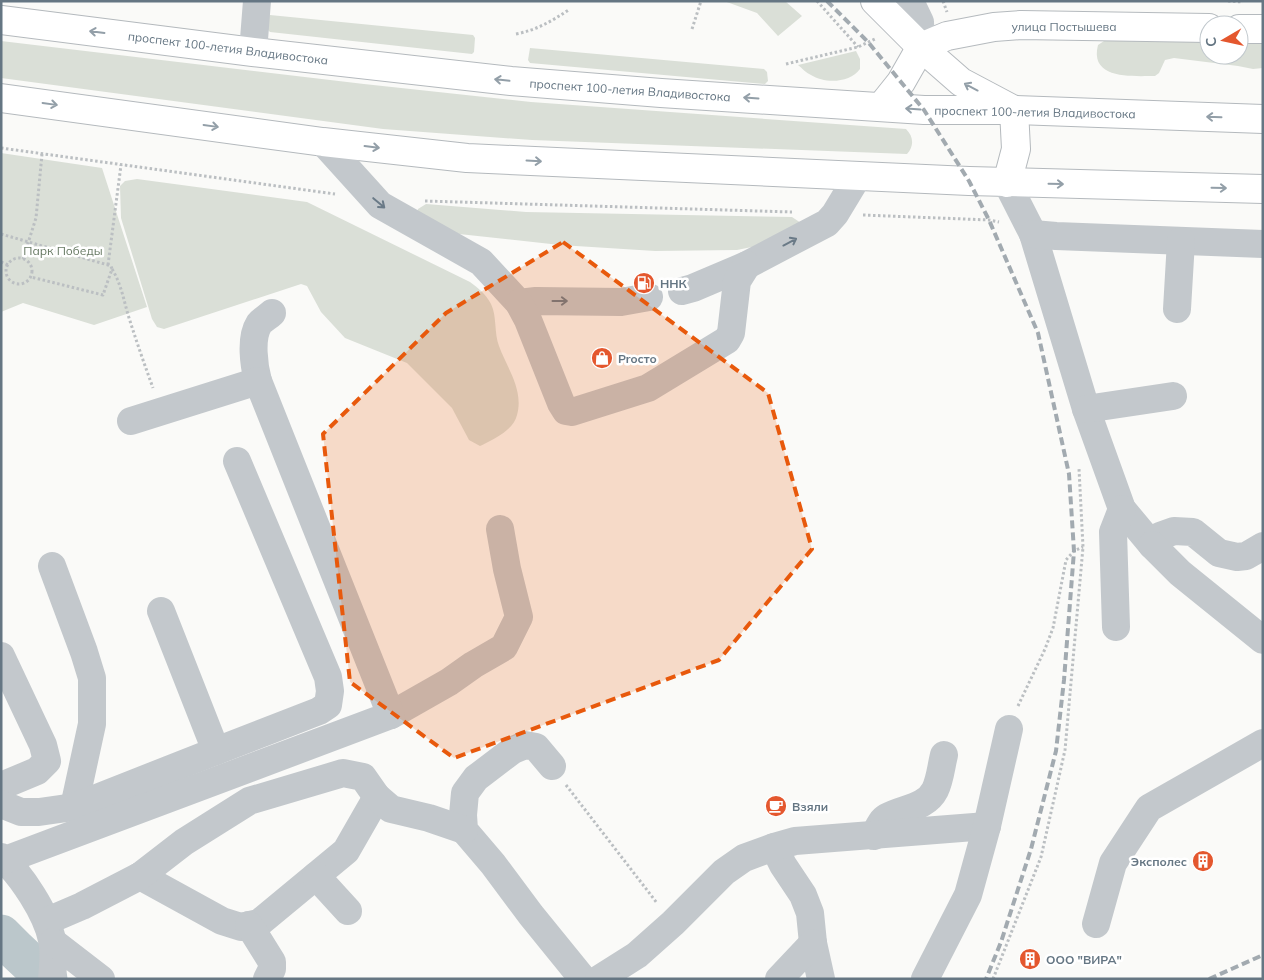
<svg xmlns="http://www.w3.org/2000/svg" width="1264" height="980" font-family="Mulish,sans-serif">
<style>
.green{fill:#dadfd7}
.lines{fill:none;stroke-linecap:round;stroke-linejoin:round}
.river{stroke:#bbc7cb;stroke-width:41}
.major-casing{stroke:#b5babe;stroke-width:30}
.highway-casing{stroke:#b4b9bd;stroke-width:30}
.path{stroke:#bbbfc2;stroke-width:3;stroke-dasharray:2.5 2.5;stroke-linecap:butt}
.minor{stroke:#c3c8cc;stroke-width:28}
.major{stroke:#fff;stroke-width:28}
.highway{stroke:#fff;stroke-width:28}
.rail{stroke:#a2aab0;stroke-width:4;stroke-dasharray:8 4;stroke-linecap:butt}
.oneway{stroke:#939fa8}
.oneway2{stroke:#6a7a87}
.marked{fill:#e8590c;fill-opacity:0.2;stroke:#e8590c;stroke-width:4;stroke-dasharray:10 6;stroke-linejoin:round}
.labels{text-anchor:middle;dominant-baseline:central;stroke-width:5;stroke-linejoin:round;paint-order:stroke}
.street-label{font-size:12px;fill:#657683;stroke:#fff}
.park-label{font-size:12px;fill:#687a64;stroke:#fff}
.poi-label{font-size:12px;font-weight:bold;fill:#657683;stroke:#fff;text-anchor:start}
</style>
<rect width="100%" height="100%" fill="#fafaf8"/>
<g class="green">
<path d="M724 1H785L802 16 778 36 757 13Z"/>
<path d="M270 15 473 35 475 38 474 52 472 54 270 32 268 30V16Z"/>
<path d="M1107 39 1209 42V55H1239V43L1263 44V68L1253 69 1238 66 1174 58 1165 60 1159 73 1155 76C1133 76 1089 80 1098 45Z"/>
<path d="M1 41 364 84 531 102 906 129C914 137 914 146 907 154L532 140 383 129 1 78Z"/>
<path d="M530 48 764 69 767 72 768 81 765 84 530 63 528 60Z"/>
<path d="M856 51 860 59V69C850 83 825 84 811 75 806 73 802 68 798 65Z"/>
<path d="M1 153 102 168 147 307 94 325 23 303 1 312Z"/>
<path d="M137 179 307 202 470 282C478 288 486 294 491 304 497 316 494 333 499 346 507 368 524 390 517 415 514 430 492 440 480 446L469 440 452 408 407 363 345 338 321 312 307 286 301 284 164 329 157 327 152 319 121 218 120 186 125 181Z"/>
<path d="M426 204 526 212 792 217 801 223 786 240 737 250 655 251 560 245 459 234 416 216 418 209Z"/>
</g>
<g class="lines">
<path class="river" d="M1 935 16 950 47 979"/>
<g class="major-casing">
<g id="major">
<path d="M875 1 921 47 961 82 1014 110"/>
<path d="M1239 29H1263"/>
<path d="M921 47 947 36 994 27 1021 25 1209 28"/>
<path d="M881 107 901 82 921 47"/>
</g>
</g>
<g class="highway-casing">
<g id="highway">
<path d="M1 20 253 52 511 81 661 93 924 110H1014L1263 119"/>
<path d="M1 98 323 142 467 158 969 181 1263 189"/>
<path d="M1007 183 1016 149 1014 110"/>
</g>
</g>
<g class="path">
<path d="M817 1 858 47"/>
<path d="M943 1 947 12"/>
<path d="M1228 1 1243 2"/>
<path d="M692 29 701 1"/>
<path d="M516 34C537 30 552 21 570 9"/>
<path d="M786 64 858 47 877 38"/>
<path d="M1 148 335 194"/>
<path d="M425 201 792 212"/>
<path d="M863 215 989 220 999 222"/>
<path d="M1 234 108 265 111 266 112 269 103 295 31 277"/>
<circle cx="19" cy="271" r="13"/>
<path d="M23 259 36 218 42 154"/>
<path d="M1 262 8 265"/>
<path d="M108 265 121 165"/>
<path d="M112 269C122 285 124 303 130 321 137 343 145 366 153 388"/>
<path d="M1018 706 1045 649 1053 628 1066 560 1074 551 1083 547"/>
<path d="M566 785 657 903"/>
<path d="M993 979 1041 857 1065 750 1083 547 1079 469"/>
</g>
<g class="minor">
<path d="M910 1 920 22 921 47"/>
<path d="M253 52 257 1"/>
<path d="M323 142 380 205 481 262 519 303 536 301 621 302 649 297"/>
<path d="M1007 183 1033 234 1086 409 1122 509 1152 545 1160 536 1174 531 1193 532 1219 553 1237 557 1246 556 1263 546"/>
<path d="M1033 234 1056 236 1263 244"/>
<path d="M682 291 693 288 747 265 827 223 835 214 858 176"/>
<path d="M519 303 528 320 561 403 566 411 572 412 648 388 727 340 731 333 737 281 747 265"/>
<path d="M1177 309 1181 241"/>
<path d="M258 381C254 366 250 338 259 324 262 320 268 317 272 313"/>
<path d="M1086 409 1173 396"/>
<path d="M1152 545 1180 573 1263 640"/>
<path d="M52 566 84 652 92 678V724L74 807"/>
<path d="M1116 627 1113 532 1122 509"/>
<path d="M1 656 43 745 47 761 37 771 1 786"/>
<path d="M391 715 449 682 473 665 504 647 519 617 507 569 500 529"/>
<path d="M216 751 319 711 328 705 330 691 328 677 237 461"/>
<path d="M552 766 536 747 525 745 513 750 476 778 465 793 463 815 464 830 493 864 531 915 583 979"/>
<path d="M1 804 21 812H39L74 807 216 751 161 611"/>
<path d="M874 836C878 829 880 821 887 817 903 808 926 808 935 790 940 780 941 767 944 755"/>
<path d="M774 847 783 865 803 895 810 913 813 943 821 979"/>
<path d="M1 857C21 874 47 914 52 940 55 952 53 966 52 979"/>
<path d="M5 860 391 715 258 381 131 421"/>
<path d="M140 876 222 921 241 927 259 923 346 851 377 797"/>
<path d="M316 876 348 911"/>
<path d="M47 921 82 906 140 876 184 842 249 801 343 773 363 777 377 797 391 809 429 818 464 830"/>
<path d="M1096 924 1113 863 1149 808 1263 743"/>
<path d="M249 925 272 962V969L267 979"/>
<path d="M53 942 101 979"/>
<path d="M599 979 637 955 673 923 724 872 744 858 774 847 795 841 987 826"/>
<path d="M779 979 813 943"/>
<path d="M925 979 968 895 987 826 1009 729"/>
</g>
<use href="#major" class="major"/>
<use href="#highway" class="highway"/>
<g class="rail">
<path d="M827 1 868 42 924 110 969 181 989 220 1038 333 1069 474 1074 551 1064 680 1056 751 1031 849 1001 942 986 979"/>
<path d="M1209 979 1263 955"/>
</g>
</g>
<defs><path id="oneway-shaft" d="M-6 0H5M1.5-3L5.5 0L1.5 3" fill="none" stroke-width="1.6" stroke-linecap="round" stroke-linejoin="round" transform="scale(1.25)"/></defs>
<g class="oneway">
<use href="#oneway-shaft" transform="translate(97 32) rotate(-173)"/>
<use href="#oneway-shaft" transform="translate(502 80) rotate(-174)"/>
<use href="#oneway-shaft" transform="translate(971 87) rotate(-152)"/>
<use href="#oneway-shaft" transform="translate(751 98) rotate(-176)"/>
<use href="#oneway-shaft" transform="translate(50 104) rotate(8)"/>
<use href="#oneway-shaft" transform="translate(913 109) rotate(-176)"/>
<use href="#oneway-shaft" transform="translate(1214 117) rotate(-178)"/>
<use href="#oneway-shaft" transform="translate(211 126) rotate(8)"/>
<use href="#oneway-shaft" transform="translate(372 147) rotate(7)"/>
<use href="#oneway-shaft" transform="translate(534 161) rotate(3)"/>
<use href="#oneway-shaft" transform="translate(1056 184) rotate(1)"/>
<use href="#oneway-shaft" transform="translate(1219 188) rotate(1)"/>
</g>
<g class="oneway2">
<use href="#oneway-shaft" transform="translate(379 203) rotate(40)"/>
<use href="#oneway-shaft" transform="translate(790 242) rotate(-28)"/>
<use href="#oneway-shaft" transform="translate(560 301)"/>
</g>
<path class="marked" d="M563 242 768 393 812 549 719 660 454 758 350 682 323 434 446 313Z"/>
<defs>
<g id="fuel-disc" transform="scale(1.125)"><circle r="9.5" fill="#e4572e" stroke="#fff"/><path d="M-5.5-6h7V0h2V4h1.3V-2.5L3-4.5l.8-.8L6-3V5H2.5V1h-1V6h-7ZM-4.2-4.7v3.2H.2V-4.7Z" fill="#fff"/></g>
<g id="shop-disc" transform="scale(1.125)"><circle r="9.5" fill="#e4572e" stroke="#fff"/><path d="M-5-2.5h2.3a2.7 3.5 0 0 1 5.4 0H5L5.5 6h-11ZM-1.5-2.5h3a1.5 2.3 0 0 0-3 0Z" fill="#fff"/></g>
<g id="cafe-disc" transform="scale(1.125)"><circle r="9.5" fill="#e4572e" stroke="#fff"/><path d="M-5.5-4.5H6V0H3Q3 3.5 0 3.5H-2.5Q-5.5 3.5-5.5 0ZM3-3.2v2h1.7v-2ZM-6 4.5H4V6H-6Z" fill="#fff"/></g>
<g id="building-disc" transform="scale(1.125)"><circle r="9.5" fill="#e4572e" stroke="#fff"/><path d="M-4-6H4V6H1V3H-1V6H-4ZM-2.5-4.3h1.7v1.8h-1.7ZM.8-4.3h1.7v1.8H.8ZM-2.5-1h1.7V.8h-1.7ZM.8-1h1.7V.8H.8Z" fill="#fff"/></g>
</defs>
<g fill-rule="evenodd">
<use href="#fuel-disc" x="644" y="283"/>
<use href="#shop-disc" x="602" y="358"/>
<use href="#cafe-disc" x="776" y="806"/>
<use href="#building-disc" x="1203" y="861"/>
<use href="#building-disc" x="1030" y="959"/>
</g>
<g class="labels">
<g class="street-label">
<text x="1064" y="26">улица Постышева</text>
<text transform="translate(228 48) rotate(7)">проспект 100-летия Владивостока</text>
<text transform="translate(630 90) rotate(4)">проспект 100-летия Владивостока</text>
<text transform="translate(1035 112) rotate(1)">проспект 100-летия Владивостока</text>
</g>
<g class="park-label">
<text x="63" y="250">Парк Победы</text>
</g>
<g class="poi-label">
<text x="660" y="283">ННК</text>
<text x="618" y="358">Proсто</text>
<text x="792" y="806">Взяли</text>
<text x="1187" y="861" text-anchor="end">Эксполес</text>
<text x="1046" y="959">ООО "ВИРА"</text>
</g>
</g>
<rect width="1264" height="980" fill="none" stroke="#657683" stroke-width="5"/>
<g transform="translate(1224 40) rotate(261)"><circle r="24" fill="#ffffff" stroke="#c1c8cd"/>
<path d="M0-4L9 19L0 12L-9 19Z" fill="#e4572e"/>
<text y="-8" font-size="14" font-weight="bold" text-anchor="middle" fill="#657683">С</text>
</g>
</svg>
